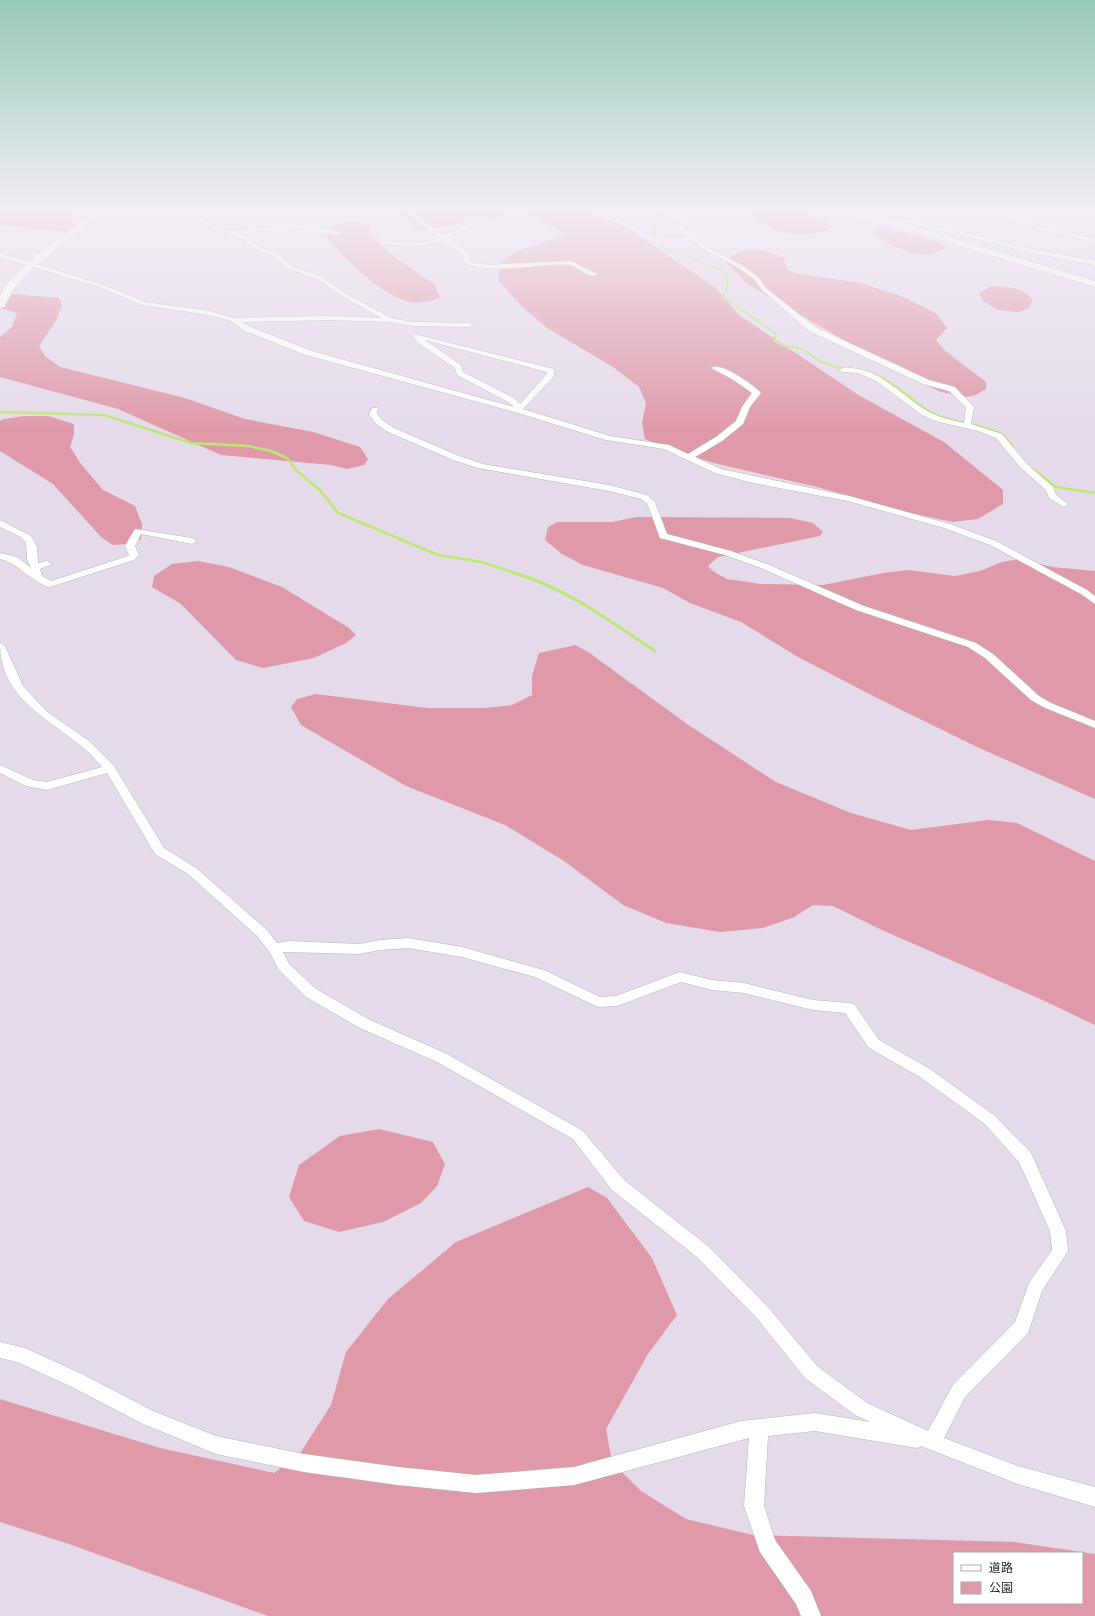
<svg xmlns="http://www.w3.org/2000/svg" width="1095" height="1616" font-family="Arial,'Noto Sans JP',sans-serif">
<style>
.green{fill:#df99a8;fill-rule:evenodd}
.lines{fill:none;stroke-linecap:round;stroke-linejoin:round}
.stream-far2{stroke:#bae971;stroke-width:2}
.stream-far1{stroke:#bae971;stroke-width:2.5}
.stream{stroke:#bae971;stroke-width:3}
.street-casing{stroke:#afbcae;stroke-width:1}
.secondary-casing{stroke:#afbcae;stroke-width:1}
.street{fill:#fff;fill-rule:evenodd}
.secondary{fill:#fff;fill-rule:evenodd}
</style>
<rect width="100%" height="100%" fill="#e5daea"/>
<g class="green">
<path d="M0 207H70L77 220V226L69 232 0 225Z"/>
<path d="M393 207H589L610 216 717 289 739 315 860 396 944 442 1003 490V504L978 519 953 522 905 512 817 487 714 463 661 447 645 439 642 423 646 403 639 387 613 367 547 328 521 306 498 280C499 274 500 264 505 259 514 250 548 242 561 237L565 234 533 216 517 213 422 231 414 228Z"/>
<path d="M620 207H687L689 209C669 222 641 212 620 207Z"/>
<path d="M768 209C789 210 816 213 833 227 806 241 775 234 750 218L751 213Z"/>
<path d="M354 221 363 222 370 226 369 236 396 258 434 284 440 298C430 301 419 304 409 302 382 295 345 260 327 238L326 231 338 223Z"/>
<path d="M883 228 936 241 945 247C926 266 892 246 874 234L873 230Z"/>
<path d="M752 249 768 252 783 257 788 270 795 273 860 283 901 296 936 313 947 328 936 340 944 350 986 382V389L976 395 966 397 941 392 899 372 747 284 726 262 735 254Z"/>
<path d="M992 286C1007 287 1024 286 1033 301L1028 309 1018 312 998 310 983 301 979 293Z"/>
<path d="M0 293 59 298 62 306 56 321 39 346 45 356 60 367 185 398 245 419 313 432 360 447 368 459 364 465 347 469 331 465 221 455 118 409 0 377V337L12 327 17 313 0 308Z"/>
<path d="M24 416H48L74 424V434L70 447 81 464 103 490 135 506 142 524 141 539 128 544 113 545 102 538 53 484 0 451V421L4 419Z"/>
<path d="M637 517 790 518 813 523 823 532 820 536 718 557 708 566 714 572 727 579 761 584 823 585 883 573 908 570 955 576 980 571 1002 562 1019 559 1052 567 1095 571V799L977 747 877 698 798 657 741 622 690 603 663 588 583 565 562 554 545 540 548 527 557 522H612Z"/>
<path d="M198 561 229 567 282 587 349 628 356 635 346 643 314 658 263 668 236 660 181 604 152 587 154 576 172 564Z"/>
<path d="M576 645 591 654 687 724 776 782 851 813 911 830 988 820 1017 823 1095 861V1025L1038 998 884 931 833 906 813 905 794 917 763 928 720 932 666 923 623 905 564 861 505 825 406 786 301 725 291 707 297 699 316 694 427 708H484L512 705 532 695V676L539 653Z"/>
<path d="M379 1129 433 1142 445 1164 437 1186 421 1203 383 1222 339 1232 304 1221 289 1197 299 1165 340 1136Z"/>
<path d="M588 1187 607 1198 652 1258 677 1315 648 1354 606 1429 612 1462 641 1491 686 1519 753 1535 1015 1542 1095 1554V1616H268L69 1544 0 1522V1399L160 1448 274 1473 301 1452 331 1405 346 1352 388 1299 456 1242ZM954 1553H1082V1603H954Z"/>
</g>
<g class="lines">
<g class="stream-far2">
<path d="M634 207 661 217 653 231C655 238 660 244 665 248 680 259 748 265 722 296L775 333V341L781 345 803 349 819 361 839 368"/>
<path d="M1035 207 1095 228"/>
</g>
<g class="stream-far1">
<path d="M835 367 847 369"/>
<path d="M861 370C889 376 906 397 930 412 942 419 956 421 969 424"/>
<path d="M0 412 104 415 191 443 248 446 271 451 287 458 298 472 320 490 338 513 438 555 482 562 521 575"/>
<path d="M975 425 1002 434 1013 447"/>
<path d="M1033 469 1056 487 1095 493"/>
</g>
<path class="stream" d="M518 574C569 590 611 622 655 651"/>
<g class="street-casing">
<g id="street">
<path d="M173 207C196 206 209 230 231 231 252 231 274 224 295 224 309 224 326 229 340 232V234L338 235 296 228 238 233 249 238 254 244 279 255 292 267 322 277 348 295 391 318 413 322 469 323 473 325 469 327 413 326 391 322 328 320 241 322 251 327 312 351 514 407 508 402 457 375 455 368 418 343 413 336 414 334 554 369V376L523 409 610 436 669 445 688 454 716 437 736 421 742 407 752 393 732 379 711 368C720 361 754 385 761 393L750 407 743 424 722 441 695 457 721 469 849 496 950 524 996 541 1087 590 1095 596V604L1081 594 990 545 944 528 848 501 753 483 715 473 664 449 606 440 518 413 306 355 245 331 231 321 209 315 142 305 100 287 0 257V253L104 285 145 302 210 311 233 318 328 316 382 318 344 297 318 279 288 269 275 257 250 246 245 240 208 226 191 214ZM425 340 547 372V374L520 404 514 398 463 372 461 365Z"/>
<path d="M403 207H409L422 219 443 235 462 228 473 219 485 216V218L477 221 466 230 448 237 469 254 470 262 487 265 571 261 597 274C590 280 578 266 569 265 548 262 475 278 463 260L464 256 443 241 422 246 382 244 379 238 382 236 386 241C404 242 422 245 439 238L418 222Z"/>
<path d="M574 207H582L624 222 655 239 689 237 679 228 680 224 670 217 648 207C662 206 675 213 685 223L684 227 711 249 743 266 758 277 766 288 815 327 929 380 955 387 974 407 971 424 1002 434 1027 464 1053 487 1056 495 1068 504 1064 507 1049 498 1046 490 1021 468 996 438 978 431 935 421 922 415 876 381 858 373 843 372 839 370C843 367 846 368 851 368 883 370 902 397 929 412 940 418 952 420 964 423L966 407 949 391 923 384 809 331 762 290 754 279 739 268 707 251 693 240 652 242 620 224Z"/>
<path d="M892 207H898L911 220 1033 249 1095 261V265L1033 253 909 223H888L887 222 904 219Z"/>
<path d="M945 207H952L999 217 996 219 953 212Z"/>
<path d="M983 207H991L1035 225 1095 239V243L1031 227Z"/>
<path d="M372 408H378L377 414 382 420 394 428 459 456 483 464 609 485 647 495 655 502 667 534 731 551 767 564 864 606 976 643 993 654 1039 696 1051 703 1095 721V728L1043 707 1031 700 985 658 968 647 856 610 761 568 725 555 660 538 647 503 641 499 609 491 478 468 453 460 388 432 376 424 369 414Z"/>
<path d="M0 520 31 536 37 547 38 563 47 561 52 564 40 569 42 576 51 581 128 556 129 555 125 546 135 529 192 538 197 541 192 544 141 534 135 546 139 555 134 560 50 587C30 582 19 563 0 559V553L17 557 31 568 27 559 26 542 21 537 0 527Z"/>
<path d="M0 643 5 646 23 686 46 711 89 741 114 766 164 848 196 868 267 930 277 943 289 941 359 944 380 940 408 938 462 947 544 970 600 997 616 996 680 972 712 980 744 983 813 1000 849 1003 854 1004 879 1040 930 1069 995 1116 1031 1153 1066 1231 1068 1251 1042 1291 1028 1333 965 1397 944 1438 1018 1466 1095 1487V1507L1018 1484 921 1446 917 1448 815 1431 768 1436 764 1506 775 1540 811 1591 821 1616H801L796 1604 760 1552 744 1506 749 1438 574 1485 476 1493 398 1485 304 1472 216 1454 141 1423 72 1387 17 1362 0 1358V1342L25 1348 84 1375 153 1411 216 1436 304 1454 398 1467 476 1475 574 1467 741 1421 815 1413 870 1422 855 1415 805 1378 756 1317 697 1257 612 1190 573 1139 437 1062 360 1028 306 997 279 970 269 951 257 936 188 874 155 854 107 773 47 790 26 786 0 773V765L33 780 47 782 102 767C95 759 88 751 80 745 44 716 0 696 0 643ZM408 948 462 957 535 977 598 1007 617 1006 681 982 712 990 744 993 813 1010 845 1013 869 1048 920 1077 985 1124 1019 1162 1050 1231 1052 1250 1029 1283 1015 1322 953 1385 928 1431 867 1403 817 1366 768 1307 709 1247 624 1180 583 1131 447 1054 370 1020 316 989 289 964 283 952 359 954 380 950Z"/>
</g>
</g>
<g class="secondary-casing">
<g id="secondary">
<path d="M101 207H110L28 272 15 287 4 307 0 308C0 304 0 299 0 296 8 272 78 224 101 207Z"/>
<path d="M814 207H830L893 220 1095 281V287L888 224 818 210Z"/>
</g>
</g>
<use href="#street" class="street"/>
<use href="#secondary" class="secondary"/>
</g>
<linearGradient id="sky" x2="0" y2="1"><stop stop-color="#95c9b8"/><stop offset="0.48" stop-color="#f3eef6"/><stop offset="1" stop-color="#f3eef6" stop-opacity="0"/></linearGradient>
<rect width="1095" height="433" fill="url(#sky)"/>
<rect x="953" y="1552" width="130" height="52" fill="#ffffff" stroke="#a9a9a9"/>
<rect x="961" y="1565" width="20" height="6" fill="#ffffff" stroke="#a9a9a9"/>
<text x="989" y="1572" font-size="12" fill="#282828">道路</text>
<rect x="961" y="1582" width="20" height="12" fill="#df99a8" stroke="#a9a9a9"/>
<text x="989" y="1592" font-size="12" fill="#282828">公園</text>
</svg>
